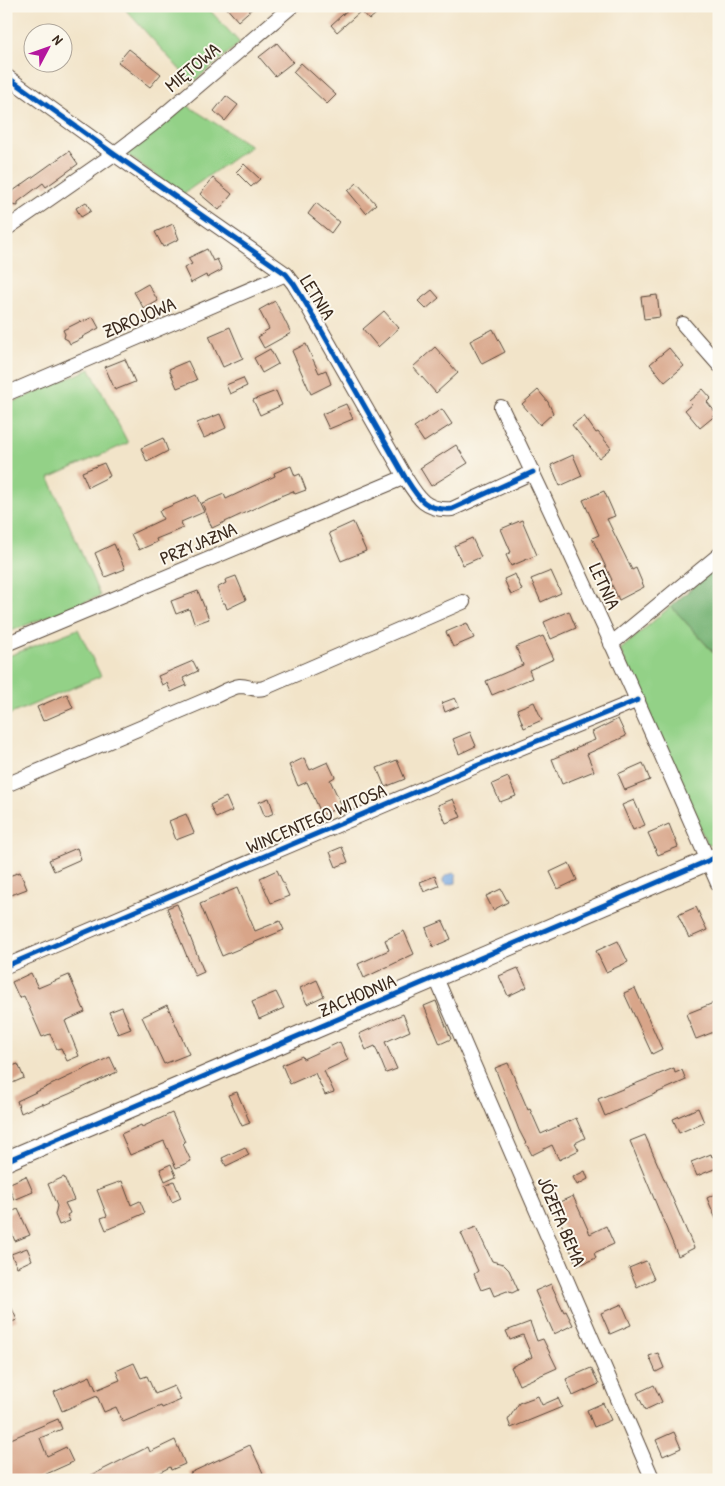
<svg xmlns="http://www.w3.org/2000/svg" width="725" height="1486" font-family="'Patrick Hand',sans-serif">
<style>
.green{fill:#93d187;stroke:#677e52}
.forest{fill:#76b374;stroke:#586e49}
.water{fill:#76a7e1;stroke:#586880}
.building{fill:#d8a589}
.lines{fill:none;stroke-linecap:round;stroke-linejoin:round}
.street-casing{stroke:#564638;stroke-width:16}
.secondary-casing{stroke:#564638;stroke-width:21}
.street{stroke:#fff;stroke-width:14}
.secondary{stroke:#fff;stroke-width:19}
.cycleway-casing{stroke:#fbf7ec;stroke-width:8}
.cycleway{stroke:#0057b8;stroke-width:5}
.labels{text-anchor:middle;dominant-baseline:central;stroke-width:4;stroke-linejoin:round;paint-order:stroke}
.street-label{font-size:19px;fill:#3b2a1e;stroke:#fbf7ec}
</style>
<rect width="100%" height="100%" fill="#fbf7ec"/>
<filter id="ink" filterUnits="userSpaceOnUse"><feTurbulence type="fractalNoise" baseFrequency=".02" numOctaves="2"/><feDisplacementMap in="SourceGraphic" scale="10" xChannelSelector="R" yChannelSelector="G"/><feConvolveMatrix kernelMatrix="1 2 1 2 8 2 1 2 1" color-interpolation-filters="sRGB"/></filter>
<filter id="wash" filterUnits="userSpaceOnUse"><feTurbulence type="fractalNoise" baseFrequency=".0096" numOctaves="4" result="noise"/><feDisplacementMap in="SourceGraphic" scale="20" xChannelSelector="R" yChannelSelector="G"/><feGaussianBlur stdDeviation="1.12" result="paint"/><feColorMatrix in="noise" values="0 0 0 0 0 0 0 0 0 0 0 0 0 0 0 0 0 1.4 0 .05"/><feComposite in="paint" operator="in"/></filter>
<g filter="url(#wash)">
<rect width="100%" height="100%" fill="#f2e4c9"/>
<g class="green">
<path d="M128 6H206L240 43 192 83 125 9Z"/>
<path d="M185 104 251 146 183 194 126 154Z"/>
<path d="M90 369 128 443 49 478 100 596 6 633V405Z"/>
<path d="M671 606 719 659V842L711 845 707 844 620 650Z"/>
<path d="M78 629 101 676 6 716V657Z"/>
</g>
<path class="forest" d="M719 565V658L671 606Z"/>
<path class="water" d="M454 873 456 876V883L446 885 443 882C443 875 448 875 454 873Z"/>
<g id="blocks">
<g class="building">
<path d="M225 6H255L238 21Z"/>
<path d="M352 6H385L369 20 361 11 337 32 331 25Z"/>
<path d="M277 43 293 62 275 76 259 57Z"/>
<path d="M129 49 161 74 150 87 118 62Z"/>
<path d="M301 63 336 95 327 104 293 72Z"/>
<path d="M226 96 238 105 225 121 214 111Z"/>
<path d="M69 151 78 164 46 187 43 183 18 202V206L6 204V196Z"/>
<path d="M244 164 260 179 251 187 236 172Z"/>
<path d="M213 178 232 194 219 210 200 194Z"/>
<path d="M357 183 376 204 366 213 348 191Z"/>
<path d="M86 202 91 211 81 217 76 208Z"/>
<path d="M316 203 339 222 331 233 308 214Z"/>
<path d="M173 224 179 239 163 247 155 232Z"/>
<path d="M207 249 213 261 217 259 222 270 207 278 206 275 191 283 184 268 192 264 188 258Z"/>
<path d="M148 284 158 301 144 309 134 292Z"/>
<path d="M432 290 439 298 426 309 418 301Z"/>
<path d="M657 295 660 317 644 319 641 297Z"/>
<path d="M275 301 291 333 264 348 258 337 265 333 264 332 269 329 259 310Z"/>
<path d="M384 311 399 328 378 347 363 329Z"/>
<path d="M93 317 99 328 82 337 83 338 70 344 68 340 64 338 65 334 63 330 81 321 82 322Z"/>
<path d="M230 327 243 358 223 367 209 336Z"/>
<path d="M493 329 505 352 482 364 470 341Z"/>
<path d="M306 344 319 373 326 370 331 384 311 394 292 351Z"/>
<path d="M435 347 458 373 436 393 413 367Z"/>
<path d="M669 348 684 366 665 382 650 364Z"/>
<path d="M270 349 278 364 262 373 254 358Z"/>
<path d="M125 359 135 382 115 390 105 367Z"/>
<path d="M188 361 197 380 177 388 169 369Z"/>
<path d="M243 378 247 386 230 394 226 385Z"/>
<path d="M703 389 711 398 707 402 717 414 700 428 685 410 692 404 689 401Z"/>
<path d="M538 390 548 402 553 413 540 425 522 404Z"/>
<path d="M276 391 282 405 260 415 253 400Z"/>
<path d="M346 404 353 419 329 429 322 414Z"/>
<path d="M442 409 452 424 424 442 414 427Z"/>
<path d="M220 414 226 428 204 438 197 423Z"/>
<path d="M584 416 596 433 598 432 611 448 599 458 572 425Z"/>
<path d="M163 438 168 451 147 462 141 448Z"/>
<path d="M456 445 468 463 431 486 420 468Z"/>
<path d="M573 455 582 476 560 486 551 465Z"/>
<path d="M104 463 110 476 88 487 82 472Z"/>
<path d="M291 466 295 476 300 474 306 490 295 494 293 491 283 495 212 528 202 503 224 494 226 499 275 476 274 473Z"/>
<path d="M604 491 615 516 607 519 632 570 636 568 644 587 619 600 610 581 612 580 592 538 599 535 583 500Z"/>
<path d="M196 495 204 512 181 522 183 528 156 539 157 542 139 550 131 534 163 519 159 511Z"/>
<path d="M522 520 537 555 511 566 506 555 511 552 501 529Z"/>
<path d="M353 522 366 551 341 561 329 533Z"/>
<path d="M472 538 481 557 463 565 454 546Z"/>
<path d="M114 544 125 569 105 577 95 553Z"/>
<path d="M551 571 561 593 541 602 531 579Z"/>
<path d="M515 574 522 590 511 595 504 579Z"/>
<path d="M236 576 246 600 227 609 225 603H223L217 588 226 583 225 580Z"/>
<path d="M198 591 209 619 195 624 189 609 176 614 171 601Z"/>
<path d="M569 611 576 628 551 639 544 622Z"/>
<path d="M467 623 474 638 453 647 446 632Z"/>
<path d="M543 636 554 659 529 670 532 678 492 695 486 681 523 665 516 647Z"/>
<path d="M193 661 198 671 183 678 187 685 171 692 167 683 162 685 158 676Z"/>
<path d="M67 694 73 708 43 721 37 707Z"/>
<path d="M455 698 459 706 445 712 442 703Z"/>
<path d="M534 702 542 720 524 728 517 709Z"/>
<path d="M618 719 626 736 587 754 594 771 562 784 552 759 576 749 575 748 595 740 592 732Z"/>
<path d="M470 732 476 746 459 754 453 739Z"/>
<path d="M304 758 310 770 328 762 335 777 330 780 342 806 322 815 307 782 298 786 289 765Z"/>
<path d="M397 760 405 779 385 787 377 768Z"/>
<path d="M643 763 650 780 625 790 618 774Z"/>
<path d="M508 777 516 796 500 802 492 784Z"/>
<path d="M226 797 232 811 216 818 210 805Z"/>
<path d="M269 798 274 813 265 817 259 802Z"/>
<path d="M453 799 461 817 446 823 438 805Z"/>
<path d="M634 800 645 825 633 830 622 805Z"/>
<path d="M186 814 194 833 176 840 169 821Z"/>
<path d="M669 824 678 847 658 855 648 833Z"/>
<path d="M342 847 348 862 336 867 330 852Z"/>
<path d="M77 848 81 859 54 871 49 860Z"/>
<path d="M569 863 577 880 558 889 550 872Z"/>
<path d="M277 870 289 896 271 903 260 878Z"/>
<path d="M20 872 27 889 6 897V877Z"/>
<path d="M435 876 439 886 424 892 420 882Z"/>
<path d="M237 888 255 931 280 921 284 930 222 956 200 904Z"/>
<path d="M501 889 508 902 493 910 486 896Z"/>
<path d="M177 904 204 972 195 976 167 908Z"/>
<path d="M696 907 707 930 689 938 678 915Z"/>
<path d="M443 921 451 939 433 947 426 928Z"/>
<path d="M404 931 414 954 364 978 358 964 389 950 385 940Z"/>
<path d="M618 941 628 962 606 972 596 951Z"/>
<path d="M518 968 527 987 508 996 499 976Z"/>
<path d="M31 973 38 988 69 975 85 1012 65 1021 79 1056 67 1061 61 1048 57 1049 50 1034 42 1037 24 996 19 998 12 982Z"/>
<path d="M317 980 324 996 307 1004 300 988Z"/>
<path d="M635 988 662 1049 652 1054 624 993Z"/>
<path d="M276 992 284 1008 259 1019 252 1002Z"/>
<path d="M436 1001 451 1039 440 1044 424 1006Z"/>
<path d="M716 1002 719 1008V1030L696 1039 686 1014Z"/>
<path d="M167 1005 189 1054 164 1064 142 1017Z"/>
<path d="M122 1007 131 1029 118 1034 109 1012Z"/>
<path d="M403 1014 410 1031 385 1042 397 1069 386 1073 375 1046 366 1050 359 1034Z"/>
<path d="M340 1042 348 1060 324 1071 334 1092 325 1095 315 1073 290 1084 282 1065 302 1056 303 1059Z"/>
<path d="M110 1057 117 1072 69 1094 43 1105V1103L21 1113 17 1101Z"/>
<path d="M508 1063 528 1110 530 1109 541 1134 576 1118 585 1138 575 1143 579 1150 559 1160 552 1145 532 1155 519 1130 495 1068Z"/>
<path d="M18 1064 24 1078 10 1084 6 1075V1068Z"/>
<path d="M674 1068 675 1073 682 1070 686 1080 605 1116 598 1099Z"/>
<path d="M237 1092 250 1123 242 1126 228 1095Z"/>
<path d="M698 1108 704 1122 679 1133 673 1119Z"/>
<path d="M172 1113 185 1142 183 1144 191 1161 176 1168 164 1141 130 1155 121 1134 141 1125 142 1127Z"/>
<path d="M645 1135 694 1248 678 1256 630 1141Z"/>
<path d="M245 1147 249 1155 226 1166 222 1158Z"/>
<path d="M711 1154 712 1157 719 1154V1167L697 1176 691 1162Z"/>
<path d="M171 1164 176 1176 165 1181 160 1169Z"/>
<path d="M585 1171 588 1179 577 1185 573 1177Z"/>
<path d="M26 1176 33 1192 14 1200 8 1184Z"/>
<path d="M64 1177 74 1200 65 1203 70 1213 67 1215 70 1221 59 1225 55 1215 57 1206 48 1184Z"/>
<path d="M122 1181 131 1205 140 1201 145 1213 106 1230 101 1218 107 1216 97 1190Z"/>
<path d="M174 1181 181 1198 172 1202 165 1185Z"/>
<path d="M719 1192V1226L707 1198Z"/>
<path d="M573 1196 590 1234 606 1226 614 1244 594 1253 596 1258 577 1266 567 1242 569 1241 553 1205Z"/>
<path d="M18 1209 30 1235 15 1241 6 1221V1214Z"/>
<path d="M476 1227 492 1261 503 1264 509 1270 518 1290 512 1293 507 1291 494 1296 490 1287 481 1290 474 1274 478 1271 461 1233Z"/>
<path d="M27 1248 32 1260 17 1267 11 1254Z"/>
<path d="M646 1261 654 1279 637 1287 629 1268Z"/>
<path d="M551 1284 564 1312 566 1311 573 1325 554 1334 535 1291Z"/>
<path d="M6 1295 17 1320 6 1324Z"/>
<path d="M622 1304 631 1325 610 1334 601 1313Z"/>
<path d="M530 1322 537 1341 543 1339 557 1368 519 1385 511 1367 532 1357 523 1335 510 1340 506 1331Z"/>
<path d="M658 1353 664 1368 656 1372 649 1356Z"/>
<path d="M134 1363 141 1378 147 1376 155 1394 174 1386 181 1400 162 1408 161 1406 123 1422 116 1407 104 1412 97 1396 62 1411 54 1392 90 1376 96 1390 120 1380 116 1371Z"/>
<path d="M591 1368 599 1384 573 1396 566 1379Z"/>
<path d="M654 1385 662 1402 645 1410 637 1393Z"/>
<path d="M538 1396 542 1405 558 1398 562 1407 511 1428 508 1420 519 1403Z"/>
<path d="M603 1403 611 1420 594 1427 587 1410Z"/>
<path d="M58 1419 62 1429 40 1438 47 1456 66 1447 73 1462 33 1480H10L6 1471V1441Z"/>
<path d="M674 1432 681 1448 663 1456 656 1440Z"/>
<path d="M175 1440 185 1464 171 1470 170 1467 145 1480H82L148 1447 150 1452Z"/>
<path d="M250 1445 263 1473 249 1480H193L190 1473Z"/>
</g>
</g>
</g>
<g filter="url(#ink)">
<use href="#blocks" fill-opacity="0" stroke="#564638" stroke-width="1"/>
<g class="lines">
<g class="street-casing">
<g id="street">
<path d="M6 76 114 154 286 274 294 284 308 307 405 477C418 498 425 511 452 509L533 472"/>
<path d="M6 229 114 154 152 125 292 6"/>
<path d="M683 324 719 365"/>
<path d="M6 394 286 274"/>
<path d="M501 407C577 564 649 725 719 886"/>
<path d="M6 644 405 477"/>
<path d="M611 644 719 555"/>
<path d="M6 785 213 697C222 693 231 687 240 686 250 686 253 691 264 688L463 602"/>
<path d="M6 966 476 766 638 700"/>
<path d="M436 978 653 1480"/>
</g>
</g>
<g class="secondary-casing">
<path id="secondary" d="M6 1161 719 856"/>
</g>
<use href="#street" class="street"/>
<use href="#secondary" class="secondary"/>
<g class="cycleway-casing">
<g id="cycleway">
<path d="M6 76 114 154 286 274 294 284 308 307 405 477C418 498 425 511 452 509L533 472"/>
<path d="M6 966 476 766 638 700"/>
<path d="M6 1161 719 856"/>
</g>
</g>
<use href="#cycleway" class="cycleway"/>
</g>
</g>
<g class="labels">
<g class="street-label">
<text transform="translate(192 67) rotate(-40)">MIĘTOWA</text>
<text transform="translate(318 297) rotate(58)">LETNIA</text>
<text transform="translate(139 317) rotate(-23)">ZDROJOWA</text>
<text transform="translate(198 543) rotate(-23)">PRZYJAZNA</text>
<text transform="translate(605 586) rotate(65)">LETNIA</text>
<text transform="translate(316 818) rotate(-23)">WINCENTEGO WITOSA</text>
<text transform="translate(357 995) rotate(-23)">ZACHODNIA</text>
<text transform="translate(562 1221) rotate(67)">JÓZEFA BEMA</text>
</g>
</g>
<rect width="725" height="1486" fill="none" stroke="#fbf7ec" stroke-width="25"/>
<g transform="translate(48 48) rotate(49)"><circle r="24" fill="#fbf7ec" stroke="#aea59a"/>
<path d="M0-4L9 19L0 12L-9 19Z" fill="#b5179e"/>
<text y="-8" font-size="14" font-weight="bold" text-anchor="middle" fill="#3b2a1e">N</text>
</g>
</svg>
